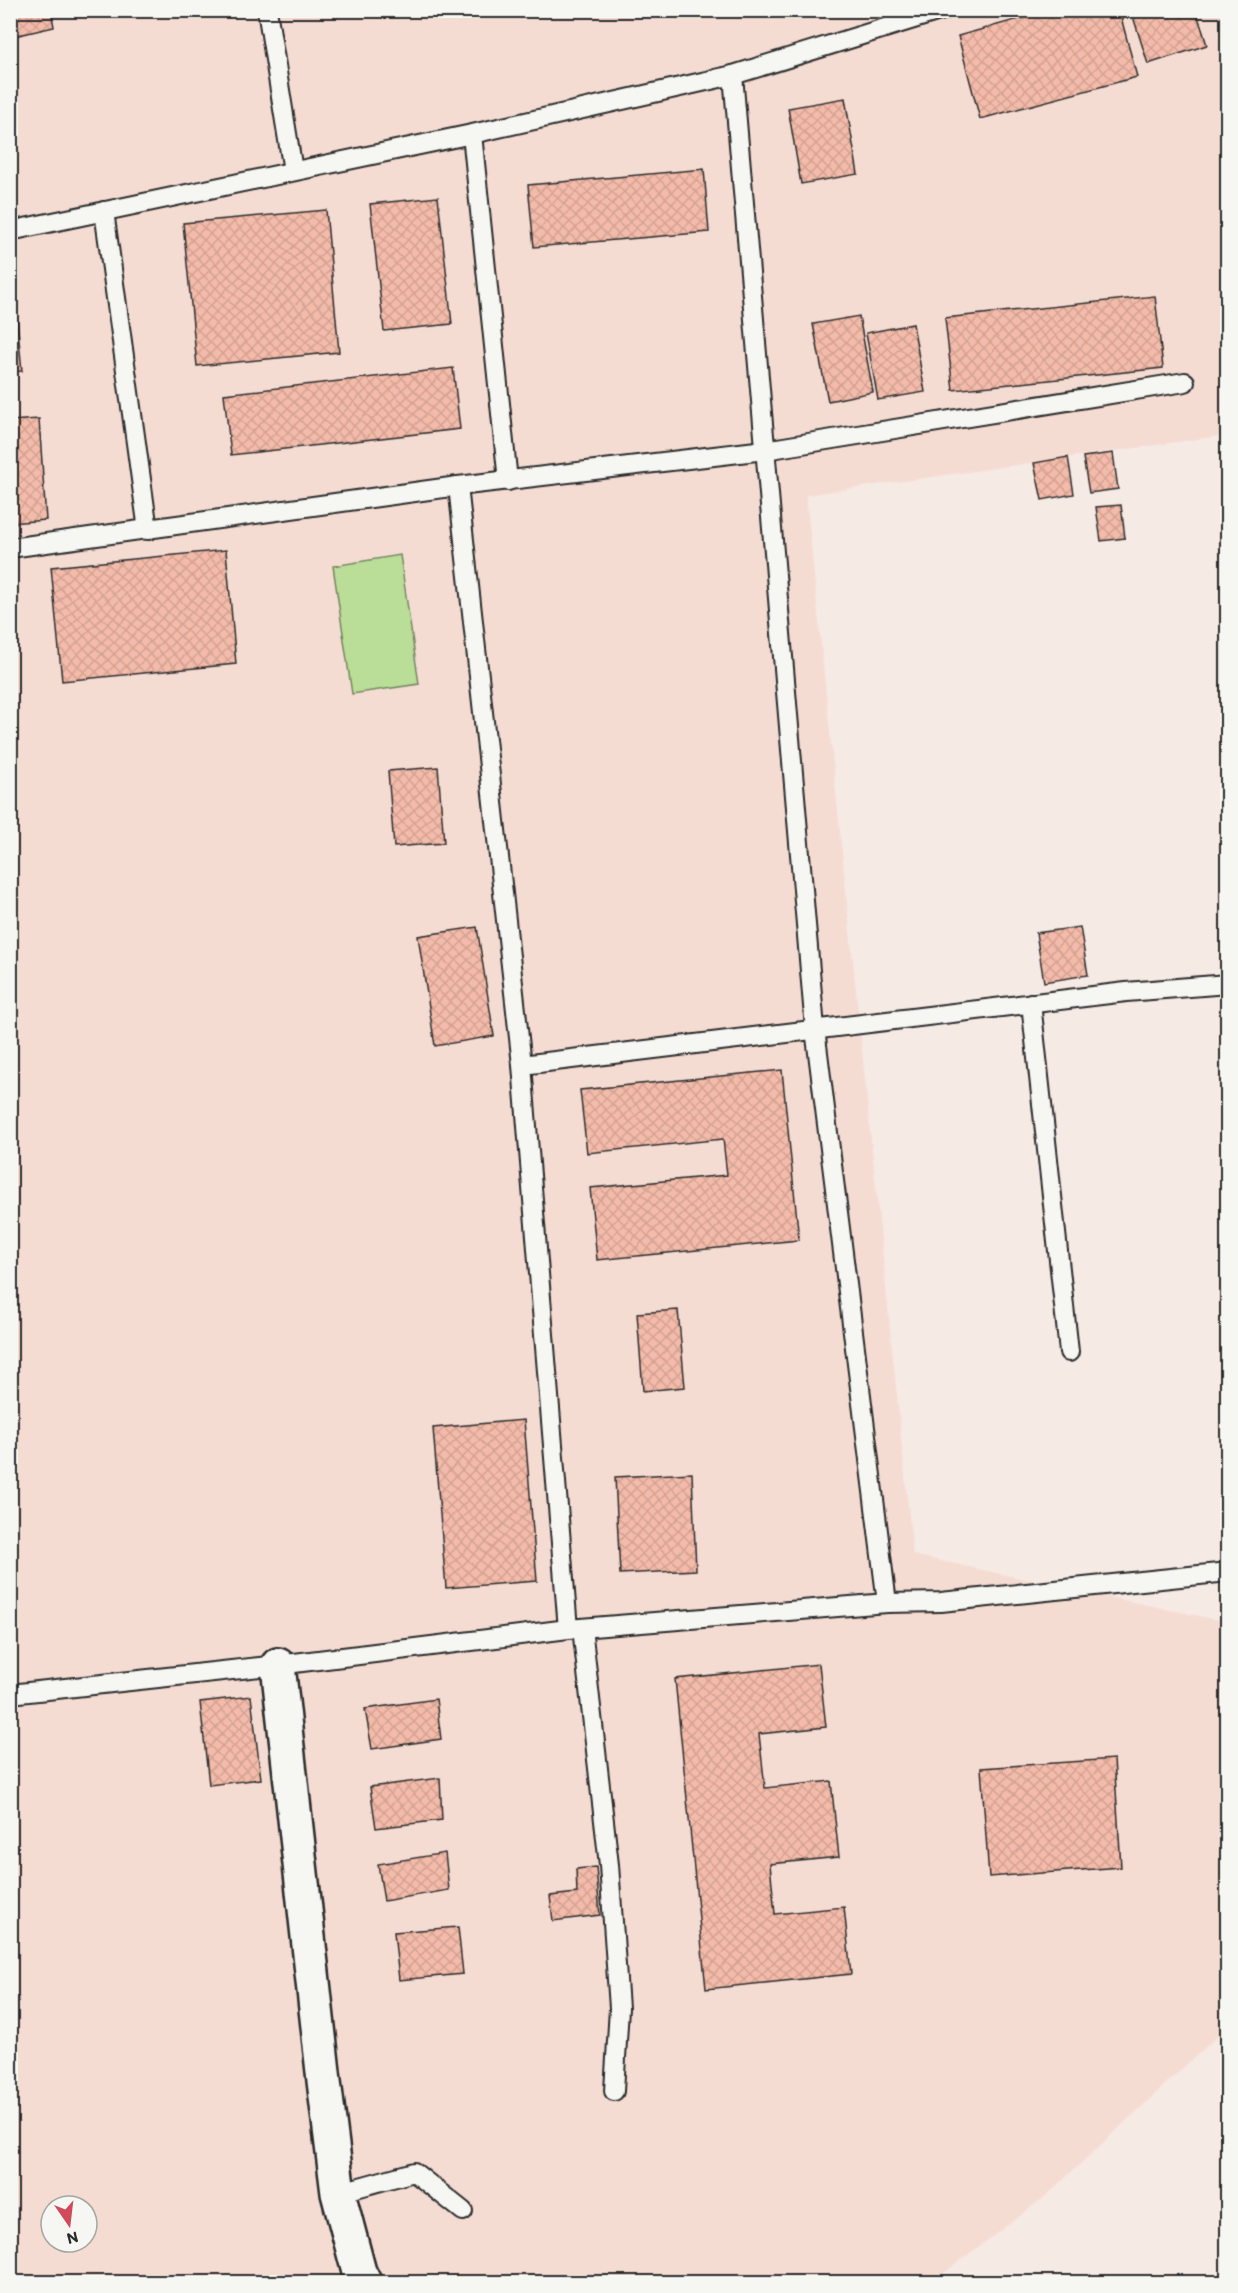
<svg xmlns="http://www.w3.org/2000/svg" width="1238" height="2293" font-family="Itim,sans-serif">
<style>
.built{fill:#f5dcd3;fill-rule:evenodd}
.pitch{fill:#badd97;stroke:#728461;stroke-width:1.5}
.building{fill:url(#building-cross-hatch);stroke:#2b2b2b;stroke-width:1.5}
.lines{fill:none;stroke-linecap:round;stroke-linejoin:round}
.service-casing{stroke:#2b2b2b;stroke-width:22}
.minor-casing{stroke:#2b2b2b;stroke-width:38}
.service{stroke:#f6f6f2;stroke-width:18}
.minor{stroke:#f6f6f2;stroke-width:33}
</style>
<defs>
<pattern id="building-cross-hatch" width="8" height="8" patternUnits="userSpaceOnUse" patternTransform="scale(1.5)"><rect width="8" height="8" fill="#f4bbaa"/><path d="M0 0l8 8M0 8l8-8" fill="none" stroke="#d1a192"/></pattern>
</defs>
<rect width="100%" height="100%" fill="#f6eae4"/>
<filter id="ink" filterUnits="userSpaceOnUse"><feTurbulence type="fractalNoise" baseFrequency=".0167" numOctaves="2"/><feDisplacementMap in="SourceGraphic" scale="12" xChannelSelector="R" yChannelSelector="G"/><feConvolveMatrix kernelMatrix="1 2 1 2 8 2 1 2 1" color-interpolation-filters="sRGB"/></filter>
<g filter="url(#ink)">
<path class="built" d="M11 11H1227V435L806 495 913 1555 1227 1622V2027L1046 2196 932 2282H11ZM51 2206H87V2242H51Z"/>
<path class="pitch" d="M400 555 419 684 352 694 333 566Z"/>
<g class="building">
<path d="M10 10H51L54 27 10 37Z"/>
<path d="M1051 10H1119L1137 77 980 119 958 36Z"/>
<path d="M1131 10H1196L1207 45 1148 64Z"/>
<path d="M845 98 858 174 801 184 788 108Z"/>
<path d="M704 169 709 232 534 247 528 185Z"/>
<path d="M438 197 452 324 384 331 370 204Z"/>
<path d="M326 210 339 352 197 366 183 223Z"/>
<path d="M1155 296 1163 368 953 390 945 318Z"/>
<path d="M859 316 873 392 828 401 813 324Z"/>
<path d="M17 319 22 371 10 372V320Z"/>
<path d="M913 324 925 392 878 400 866 333Z"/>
<path d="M453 368 460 429 231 455 224 394Z"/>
<path d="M39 419 46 520 10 523V421Z"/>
<path d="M1113 453 1118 489 1089 493 1083 457Z"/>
<path d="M1068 457 1074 494 1042 500 1034 463Z"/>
<path d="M1121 505 1125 538 1101 541 1096 507Z"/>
<path d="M226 550 236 664 62 681 51 567Z"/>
<path d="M438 767 444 843 394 847 388 771Z"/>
<path d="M477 927 494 1036 435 1046 418 936Z"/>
<path d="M1080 927 1088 975 1044 982 1036 933Z"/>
<path d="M782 1070 799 1240 597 1260 590 1188 727 1175 723 1139 587 1153 580 1090Z"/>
<path d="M678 1310 685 1387 643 1391 637 1313Z"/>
<path d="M524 1420 537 1581 446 1588 433 1428Z"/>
<path d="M692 1473 696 1570 620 1574 615 1477Z"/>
<path d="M819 1664 826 1727 759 1734 765 1788 831 1781 839 1857 770 1864 775 1914 844 1907 851 1974 706 1989 675 1679Z"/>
<path d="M251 1696 261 1779 209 1785 200 1702Z"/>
<path d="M436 1699 441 1739 372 1749 365 1709Z"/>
<path d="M1114 1759 1121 1867 989 1877 981 1768Z"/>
<path d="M440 1778 442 1820 376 1828 370 1787Z"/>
<path d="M445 1853 449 1890 384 1901 378 1864Z"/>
<path d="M596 1867 600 1915 553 1921 550 1896 577 1893 576 1869Z"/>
<path d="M458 1927 463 1974 399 1980 394 1932Z"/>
</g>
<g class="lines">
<g class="service-casing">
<g id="service">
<path d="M267 10 293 171"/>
<path d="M733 75 815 1029 887 1603"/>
<path d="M472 134 508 481"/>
<path d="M104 211 148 530"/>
<path d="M10 231 472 134 733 75 943 10"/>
<path d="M458 486 522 1065 568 1629"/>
<path d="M10 548 458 486 765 450 1185 382"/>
<path d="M1031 1003 1069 1352"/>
<path d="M522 1065 1126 992 1228 984"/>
<path d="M582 1628 609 1865 619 2008 614 2091"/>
<path d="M10 1694 278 1665 568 1629 887 1603 941 1602 1228 1572"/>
<path d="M338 2193 414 2172 463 2211"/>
</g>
</g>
<g class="minor-casing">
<path id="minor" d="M278 1665 324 2081 338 2193 359 2272 364 2282"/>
</g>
<use href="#service" class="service"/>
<use href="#minor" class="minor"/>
</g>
</g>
<rect width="1238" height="2293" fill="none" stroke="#f6f6f2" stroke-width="36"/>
<rect x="18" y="18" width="1202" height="2257" fill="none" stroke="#2b2b2b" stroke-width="2" filter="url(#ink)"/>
<g transform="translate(69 2224) rotate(166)"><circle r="28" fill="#f6f6f2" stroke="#a5a5a2" stroke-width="1.5"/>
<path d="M0-4.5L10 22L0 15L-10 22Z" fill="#d1495b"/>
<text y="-9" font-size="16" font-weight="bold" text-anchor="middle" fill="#2b2b2b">N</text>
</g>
</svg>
